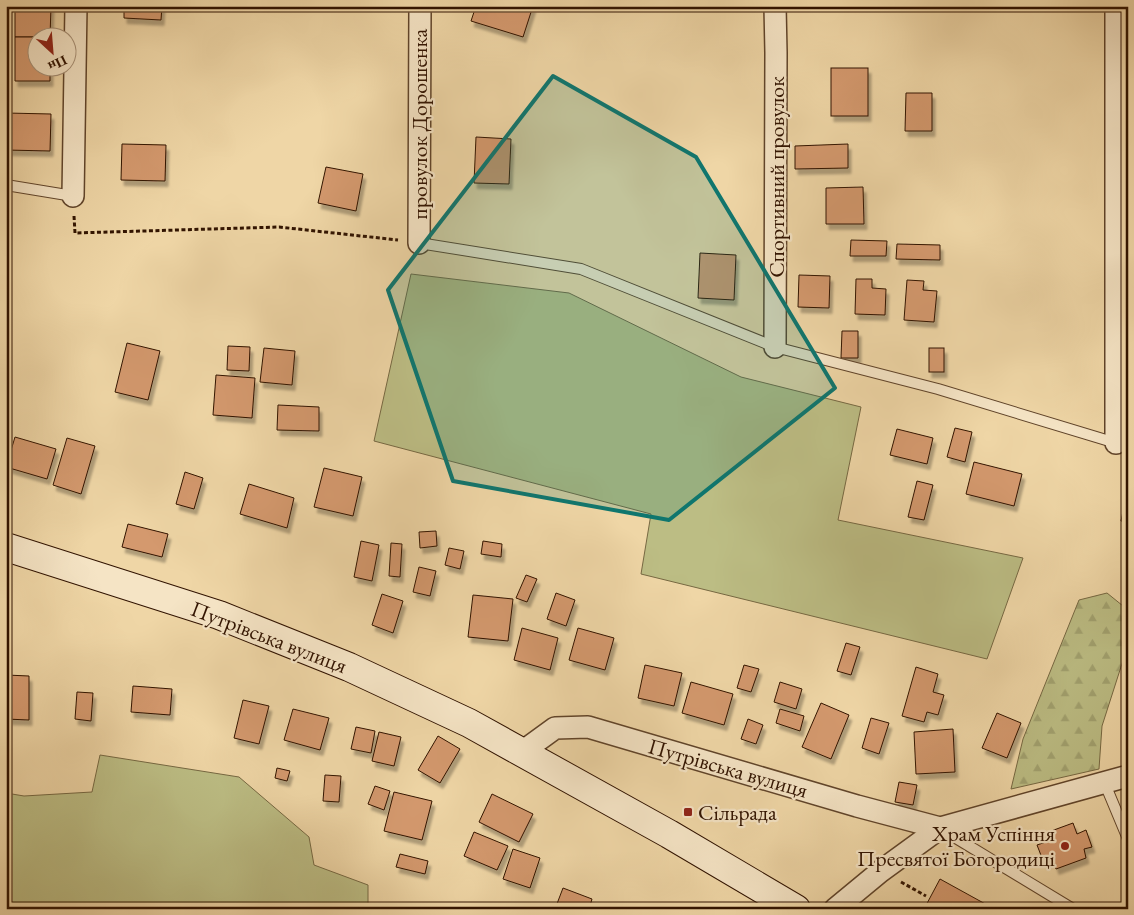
<svg xmlns="http://www.w3.org/2000/svg" width="1134" height="915" font-family="'EB Garamond',serif">
<style>
.green{fill:#bcbd84;stroke:#766842}
.forest{fill:url(#forest-firs);stroke:#766842}
.building{fill:#d4996e;stroke:#311300;filter:url(#shadow)}
.lines{fill:none;stroke-linecap:round;stroke-linejoin:round}
.service-casing{stroke:#60442a;stroke-width:12}
.minor-casing{stroke:#60442a;stroke-width:24}
.secondary-casing{stroke:#311300;stroke-width:30}
.path{stroke:#311300;stroke-width:3;stroke-dasharray:4 2.5;stroke-linecap:butt}
.service{stroke:#f5e4c5;stroke-width:10}
.minor{stroke:#f5e4c5;stroke-width:21}
.secondary{stroke:#f5e4c5;stroke-width:28}
.marked{fill:#0f766e;fill-opacity:0.2;stroke:#0f766e;stroke-width:4;stroke-linejoin:round}
.poi-dot{fill:#8f2418;stroke:#f5e4c5;stroke-width:2}
.labels{text-anchor:middle;dominant-baseline:central;stroke-width:4.5;stroke-linejoin:round;paint-order:stroke}
.street-label{font-size:22px;fill:#311300;stroke:#f5e4c5}
.poi-label{font-size:22px;fill:#311300;stroke:#f5e4c5;text-anchor:start}
</style>
<defs>
<pattern id="forest-firs" width="22" height="20" patternUnits="userSpaceOnUse" patternTransform="scale(1.25)"><rect width="22" height="20" fill="#bcbd84"/><path d="M5 1l3.5 6h-7zM16 11l3.5 6h-7z" fill="#a2a270"/></pattern>
<filter id="shadow"><feDropShadow dx="3" dy="5.5" stdDeviation="1" flood-color="#0004"/></filter>
</defs>
<rect width="100%" height="100%" fill="#efd6a6"/>
<filter id="stains"><feTurbulence type="fractalNoise" baseFrequency=".004" numOctaves="4"/><feColorMatrix values="0 0 0 0 .2 0 0 0 0 .09 0 0 0 0 .02 0 0 0 .5 -.17"/></filter>
<radialGradient id="worn" r=".72"><stop offset=".6" stop-color="#630" stop-opacity="0"/><stop offset="1" stop-color="#630" stop-opacity=".3"/></radialGradient>
<g class="green">
<path d="M411 274 569 293 741 377 861 407 838 520 1023 558 987 659 641 574 651 514 374 441Z"/>
<path d="M100 755 239 777 309 837 314 865 368 885V909H6V793L24 796 92 792Z"/>
</g>
<path class="forest" d="M1107 593 1128 610V645L1102 726 1099 769 1011 789 1023 739 1079 600Z"/>
<g class="building">
<path d="M15 6H51L50 37H15Z"/>
<path d="M124 6H162L161 20 124 18Z"/>
<path d="M476 6H533L523 37 471 21Z"/>
<path d="M15 37H50L38 38V68H50V81H15Z"/>
<rect x="831" y="68" width="37" height="48"/>
<path d="M906 93H932V131H905Z"/>
<path d="M6 113 51 114 50 151 6 150Z"/>
<path d="M476 137 511 139 509 184 474 183Z"/>
<path d="M122 144 166 145 165 181 121 180Z"/>
<path d="M848 144V168L795 169V146Z"/>
<path d="M326 167 363 174 356 211 318 203Z"/>
<path d="M863 187 864 224H826V188Z"/>
<path d="M851 240 887 241 886 256H850Z"/>
<path d="M897 244 940 245V260L896 259Z"/>
<path d="M700 253 736 255 734 300 698 298Z"/>
<path d="M799 275 830 276 829 308 798 307Z"/>
<path d="M856 279H872V288L886 289 885 315 855 314Z"/>
<path d="M907 280 924 281 923 290 937 291 934 322 904 320Z"/>
<path d="M842 331H858V358H841Z"/>
<path d="M127 343 160 351 148 400 115 392Z"/>
<path d="M228 346 250 347 249 371 227 370Z"/>
<path d="M264 348 295 351 292 385 260 382Z"/>
<rect x="929" y="348" width="15" height="24"/>
<path d="M216 375 255 378 252 418 213 415Z"/>
<path d="M278 405 319 407V431L277 430Z"/>
<path d="M955 428 972 432 965 462 947 457Z"/>
<path d="M897 429 933 438 927 464 890 455Z"/>
<path d="M15 437 56 449 47 479 6 467Z"/>
<path d="M67 438 95 446 81 494 53 485Z"/>
<path d="M974 462 1022 474 1014 506 966 494Z"/>
<path d="M324 468 362 477 353 516 314 507Z"/>
<path d="M185 472 203 478 194 509 176 504Z"/>
<path d="M917 481 933 485 924 520 908 517Z"/>
<path d="M249 484 294 498 287 528 240 514Z"/>
<path d="M1128 486V522L1121 521Z"/>
<path d="M128 524 168 534 162 557 122 547Z"/>
<path d="M436 531 437 546 420 548 419 532Z"/>
<path d="M361 541 379 545 372 581 354 577Z"/>
<path d="M483 541 502 544 501 557 481 554Z"/>
<path d="M391 543 402 544 400 577 389 576Z"/>
<path d="M449 548 464 551 460 569 445 565Z"/>
<path d="M419 567 436 571 430 596 413 592Z"/>
<path d="M526 575 537 579 527 602 516 598Z"/>
<path d="M556 593 575 600 566 626 547 619Z"/>
<path d="M382 594 403 601 393 633 372 625Z"/>
<path d="M473 595 513 599 508 641 468 637Z"/>
<path d="M522 628 558 638 550 670 514 660Z"/>
<path d="M578 628 614 638 605 670 569 660Z"/>
<path d="M846 643 860 647 851 675 837 671Z"/>
<path d="M645 665 682 673 674 706 638 698Z"/>
<path d="M744 665 759 669 751 692 737 688Z"/>
<path d="M916 667 938 674 933 692 944 695 938 715 927 712 924 722 902 716Z"/>
<path d="M6 675 29 676V720L6 719Z"/>
<path d="M691 682 733 694 724 725 682 713Z"/>
<path d="M780 682 802 689 796 709 774 702Z"/>
<path d="M133 686 172 689 170 715 131 712Z"/>
<path d="M77 692 93 693 91 721 75 719Z"/>
<path d="M243 700 269 706 259 744 234 738Z"/>
<path d="M821 703 849 715 831 759 802 747Z"/>
<path d="M293 709 329 718 320 750 284 740Z"/>
<path d="M780 709 804 716 800 731 776 723Z"/>
<path d="M997 713 1021 723 1007 758 982 748Z"/>
<path d="M871 718 889 723 879 754 862 748Z"/>
<path d="M748 719 763 725 756 744 741 739Z"/>
<path d="M356 727 375 731 371 753 351 749Z"/>
<path d="M953 729 955 772 916 774 914 732Z"/>
<path d="M379 732 401 737 394 766 372 761Z"/>
<path d="M438 736 460 749 440 783 418 770Z"/>
<path d="M277 768 290 771 287 781 275 778Z"/>
<path d="M325 775 341 776 339 802 323 801Z"/>
<path d="M899 782 917 785 913 805 895 802Z"/>
<path d="M375 786 390 791 384 810 368 804Z"/>
<path d="M394 792 432 801 422 840 384 831Z"/>
<path d="M492 794 533 814 519 842 479 822Z"/>
<path d="M1073 823 1077 834 1086 830 1092 847 1084 849 1086 858 1056 869 1053 860 1044 863 1037 845 1046 842 1043 834Z"/>
<path d="M474 832 508 846 497 870 464 856Z"/>
<path d="M513 849 540 858 530 888 503 879Z"/>
<path d="M400 854 428 861 425 874 396 867Z"/>
<path d="M940 879 989 906 988 909H924Z"/>
<path d="M563 888 592 899 589 909H555Z"/>
</g>
<g class="lines">
<g class="service-casing">
<g id="service">
<path d="M6 185 73 196"/>
<path d="M419 243 581 269 775 347 938 389 1116 443 1128 444"/>
<path d="M1105 784 1128 839"/>
<path d="M941 829 1073 909"/>
</g>
</g>
<g class="minor-casing">
<g id="minor">
<path d="M73 196 76 6"/>
<path d="M419 243 420 6"/>
<path d="M775 347 776 53 775 6"/>
<path d="M1116 443V6"/>
<path d="M522 752 555 728 588 727 857 806 940 828"/>
<path d="M835 909 881 871 940 828 1128 776"/>
</g>
</g>
<g class="secondary-casing">
<path id="secondary" d="M6 547 219 615 349 667 469 723 669 834 796 909"/>
</g>
<g class="path">
<path d="M74 216 75 233 279 227 398 240"/>
<path d="M901 882 926 896"/>
</g>
<use href="#service" class="service"/>
<use href="#minor" class="minor"/>
<use href="#secondary" class="secondary"/>
</g>
<path class="marked" d="M553 76 696 157 835 388 669 520 453 481 388 290Z"/>
<g class="poi-dot">
<rect x="683" y="807" width="10" height="10" rx="2.5"/>
<circle cx="1065" cy="846" r="5"/>
</g>
<g class="labels">
<g class="street-label">
<text transform="translate(419 124) rotate(-90)">провулок Дорошенка</text>
<text transform="translate(776 177) rotate(-90)">Спортивний провулок</text>
<text transform="translate(269 637) rotate(21)">Путрівська вулиця</text>
<text transform="translate(728 768) rotate(16)">Путрівська вулиця</text>
</g>
<g class="poi-label">
<text x="698" y="812">Сільрада</text>
<text x="1055" y="833" text-anchor="end">Храм Успіння<tspan x="1055" dy="25">Пресвятої Богородиці</tspan></text>
</g>
</g>
<rect width="1134" height="915" fill="none" stroke="#efd6a6" stroke-width="25"/>
<rect x="8" y="8" width="1119" height="900" fill="none" stroke="#311300" stroke-width="2.5"/>
<rect x="12" y="12" width="1109" height="890" fill="none" stroke="#311300"/>
<g transform="translate(52 52) rotate(154)"><circle r="24" fill="#f5e4c5" stroke="#a79076"/>
<path d="M0-4L9 19L0 12L-9 19Z" fill="#8f2418"/>
<text y="-8" font-size="14" font-weight="bold" text-anchor="middle" fill="#311300">Пн</text>
</g>
<rect width="100%" height="100%" filter="url(#stains)"/>
<rect width="100%" height="100%" fill="url(#worn)"/>
</svg>
